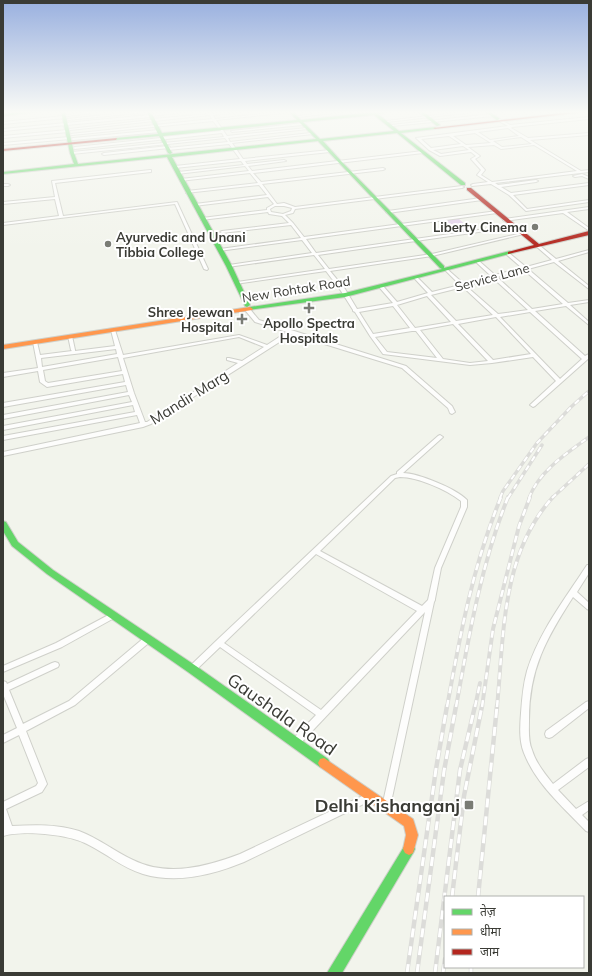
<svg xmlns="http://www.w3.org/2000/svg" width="592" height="976" font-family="Mulish,'Noto Sans Devanagari',sans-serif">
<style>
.green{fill:#e3d2eb}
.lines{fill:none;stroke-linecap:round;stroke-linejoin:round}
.street-casing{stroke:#cfd0ca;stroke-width:2}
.fast-casing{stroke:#cfd0ca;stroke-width:2}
.slow-casing{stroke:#cfd0ca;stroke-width:2}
.jam-casing{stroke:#cfd0ca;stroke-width:2}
.street{fill:#fdfdfc;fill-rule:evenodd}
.fast{fill:#63d668;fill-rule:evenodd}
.slow{fill:#ff974d;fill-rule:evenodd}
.jam{fill:#b3261e;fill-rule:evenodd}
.rail-far2-casing{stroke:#dcdcd9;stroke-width:3.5}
.rail-far1-casing{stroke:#dcdcd9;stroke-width:4}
.rail-casing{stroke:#dcdcd9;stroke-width:4.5}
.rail-far2{stroke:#fff;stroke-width:2;stroke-dasharray:5.5;stroke-linecap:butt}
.rail-far1{stroke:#fff;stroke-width:2.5;stroke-dasharray:7;stroke-linecap:butt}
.rail{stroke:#fff;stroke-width:3;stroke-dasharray:9;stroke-linecap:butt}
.poi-dot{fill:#7a7c75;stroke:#fff;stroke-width:1.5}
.labels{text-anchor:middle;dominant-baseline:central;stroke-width:4;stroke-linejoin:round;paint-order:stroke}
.far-poi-label{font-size:13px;font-weight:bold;fill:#3a3b35;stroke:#fff;text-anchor:end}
.far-street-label{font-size:13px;fill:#3a3b35;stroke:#fff}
.street-label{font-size:15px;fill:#3a3b35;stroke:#fff}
.near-street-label{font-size:18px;fill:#3a3b35;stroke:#fff}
.near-poi-label{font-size:18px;font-weight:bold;fill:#3a3b35;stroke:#fff;text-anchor:end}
</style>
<rect width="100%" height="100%" fill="#f2f4ec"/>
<path class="green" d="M458 218 472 231 454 234 441 221Z"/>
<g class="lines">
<g class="street-casing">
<g id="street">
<path d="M86 112H98L67 116 66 115Z"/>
<path d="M133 112H146L68 120 67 119Z"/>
<path d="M170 112H183L152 116 151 117 3 131V129L149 115 150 114Z"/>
<path d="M208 112H211L212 114 239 112 213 115 215 119 280 112H292L216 120 227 136 307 128 308 129 228 138 230 142 311 133 313 134 232 143 243 159 330 150 332 151 330 152 245 161 247 164 284 160 286 161 248 166 252 171 423 151 425 152 423 153 253 173 261 182 383 168 385 169 383 170 262 184 277 204 284 203 295 207 462 186 464 187 462 188 295 209 293 213 285 215 293 223 304 237 497 211 499 212 497 213 306 239 316 253 513 225 515 226 513 227 318 255 329 269 432 254 522 233 524 234 432 256 330 271 345 289 357 309 393 303 379 287 381 286H383L397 302 428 293 415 279 414 278 416 277H417L432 292 460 285 445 270 447 269 464 284 491 276 477 263V261H479L495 275 522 268 507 255V253H509L526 267 552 260 537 247V245H539L556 259 589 250V252L558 261 589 286V289L554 262 528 269 568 303 589 300V302L570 305 589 322V325L566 306 535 311 585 356 589 354V358L535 406 533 407 530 405 531 404 556 381 533 357 492 363 470 365 383 354 370 336 355 312 353 311V310L341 291 326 271 235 284V283L237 282 325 269 314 255 228 267V265H229L312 253 302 240 219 251V249H220L301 238 291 225 222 233 220 232 222 231 289 223 282 216 269 214 268 212 201 220V218H202L267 210V208L274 204 268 197 194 206 193 205 195 204 267 195 259 185 186 193V191H187L258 183 250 173 180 181V179H181L249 171 245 166 177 174V172H178L244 165 241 161 175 168 173 167 175 166 240 159 229 144 168 150 166 149 168 148 228 142 225 138 72 154 70 153 72 152 224 137 222 133 75 149 73 148 75 147 161 138 162 137 221 131 213 121 72 135 70 134 212 119 210 115 70 130 69 129 151 120 152 119 209 114ZM275 206H284L292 208 291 211 283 214 271 212 270 209ZM524 270 563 304 532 309 497 277ZM493 278 528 310 498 314 466 286ZM463 287 493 315 456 321 431 295ZM427 296 451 322 415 328 397 305ZM393 306 410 328 373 334 359 312ZM530 312 582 359 560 379 500 317ZM496 317 531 354 493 360 458 324ZM453 324 488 361 470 363 443 359 420 330ZM412 331H416L437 358 387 352 375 337Z"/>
<path d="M328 112H340L299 117 298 116Z"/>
<path d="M462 112H473L387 122 386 121Z"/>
<path d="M492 114 493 116 392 126 391 125Z"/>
<path d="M64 116 65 118 3 124V122Z"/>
<path d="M589 117V119L512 127 511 128 528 138 589 133V135L530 140 581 171 589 170V172L495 183 498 185 536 180 538 181 536 182 501 187 511 193 589 183V185L513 195 527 209 589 200V202L526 211 509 195 491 184 472 186 471 185 473 184 488 182 477 175 481 170 471 159 476 156 471 152 440 156 429 150 416 138 508 126 497 120 498 118 510 125ZM508 128 519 136 490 140 478 132ZM475 133 491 143 466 145 453 136ZM449 136 461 144 431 148 421 139ZM521 137 532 144 502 147 493 141ZM494 145 501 149 534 145 577 171 492 182 481 175 485 170 475 159 480 156 468 147ZM463 146 469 150 441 154 433 150Z"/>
<path d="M302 123 303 125 232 132 231 131Z"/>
<path d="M67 130 68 132 3 138V136Z"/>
<path d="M159 130 160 132 73 140 71 139 73 138Z"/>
<path d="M69 137 70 139 3 145V143Z"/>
<path d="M168 146 170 147 169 148 104 155 102 154 104 153Z"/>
<path d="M150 170H151V172L55 183 63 216 177 202 208 269 207 270 204 269 175 204 3 225V223L59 216 55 199 3 204V202L55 197 52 181Z"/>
<path d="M582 174 589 177V179L582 176 575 177 573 176Z"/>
<path d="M3 184H8L10 185 8 186H3Z"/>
<path d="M481 198H482V200L388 213 386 212 388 211Z"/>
<path d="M589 207V209L567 212 589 228V230H588L563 213 505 221 503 220 505 219Z"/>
<path d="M245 308H249L259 320 406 366 452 406 455 412 452 414 450 413 448 408 402 368 292 334 151 424 143 427 3 456V452L140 423 137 415 3 440V436L135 412 133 405 3 430V426L132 402 129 395 3 419V415L128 392 126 385 3 407V403L125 382 123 374 47 387 40 382 38 371 3 377V373L38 368 33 342V341H37V342L40 355 72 351 71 350 68 336 70 335 72 336 75 350V351L115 346 111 330 113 329 115 330 123 355 239 335 267 345 287 332 255 322 245 310ZM239 337 264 347 242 361 229 358H227V360L238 363 147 422H145L134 393 123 358ZM116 349 117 354 42 367 41 358ZM118 357 122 371 48 383 45 381 43 370Z"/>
<path d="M440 435 443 437 442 438 403 473C418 473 457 489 467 500V507L441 568 435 599V600L434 602 390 807 389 810 386 811 383 810 382 807 425 612 298 746 295 747 292 746 291 743 292 740 316 715 220 647 195 671 192 672 189 671 188 669 189 667 216 641 391 476 397 474V472L438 436ZM400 477C418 477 447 490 461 501V507L435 568 428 600 422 606 320 551 395 478ZM316 554 417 611 321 710 224 643Z"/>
<path d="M587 565H589V573L577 592 589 603V610L587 609 573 597C546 639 529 669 529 720 529 730 528 741 532 750 536 763 545 774 553 784L586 759 589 758V767L558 790 576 809 589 801V810L582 815 589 822V832L586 831C563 807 536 784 524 753 519 741 520 726 521 713 522 699 523 685 527 671 539 632 565 599 587 565Z"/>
<path d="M114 612 116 613 118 615 116 617 62 647 3 672V666L56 643Z"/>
<path d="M148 636 151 637 152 639 151 641 75 705 26 731 47 784 42 792 6 809 12 826C34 825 57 824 79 831 98 838 114 851 133 860 167 877 206 867 240 854L371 792 374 793 375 796 374 799 244 862C212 875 177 884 143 874 122 868 106 853 87 844 68 834 23 830 3 836V802L36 786 38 783 19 735 3 743V735L17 728 3 694V681L6 682 7 684 52 663 55 662 58 663 59 665 58 667 9 690 23 724 69 701 145 637Z"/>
<path d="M589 701V708L552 737 549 738 546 737 545 734 546 731 586 702Z"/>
</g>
</g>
<g class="fast-casing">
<g id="fast">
<path d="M20 112H36L3 116V114Z"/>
<path d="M61 112H65L74 153 78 164 316 139 299 122 163 136 172 153 170 154 168 153 159 136 115 140 116 138 158 134 147 112H151L162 133 297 120 289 112H293L301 120 373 112H390L378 114 399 131 436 127 435 129 401 133 465 183V185H461L397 133 323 141 341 161 444 266V268L510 251 513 253 345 297 248 310 247 309 250 307 345 293 442 269 440 268 318 141 172 157 232 266 250 305 247 307 245 306 226 266 167 157 3 174V172L74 164 70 153ZM374 115 394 131 320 139 303 122Z"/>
<path d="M419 112H424L440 125 437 126Z"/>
<path d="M485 112H490L500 119 497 120Z"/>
<path d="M3 521 6 522 18 542 53 570 196 666 328 759 330 763 328 767 324 768 320 767 188 672 47 574 12 546 3 531Z"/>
<path d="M409 843 413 845 415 849 413 853 342 973H327L405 845Z"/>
</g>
</g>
<g class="slow-casing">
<g id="slow">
<path d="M250 307 253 309 252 310 3 349V345Z"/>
<path d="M324 758 413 819 418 835 413 853 409 855 405 853 403 849 406 835 404 826 320 767 318 763 320 759Z"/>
</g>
</g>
<g class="jam-casing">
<g id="jam">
<path d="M570 112H585L435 129 433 128Z"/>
<path d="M117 138 116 140 3 151V149Z"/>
<path d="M467 188H471L539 244 589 231V235L508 254V252L534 245 467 190Z"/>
</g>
</g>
<use href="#street" class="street"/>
<use href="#fast" class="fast"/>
<use href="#slow" class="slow"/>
<use href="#jam" class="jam"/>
<g class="rail-far2-casing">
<g id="rail-far2">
<path d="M500 498 503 491 537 443 571 407 589 391"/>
<path d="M508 498 542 445"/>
<path d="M529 498C539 471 567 453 589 437"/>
<path d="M552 498 589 464"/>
</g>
</g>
<g class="rail-far1-casing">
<g id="rail-far1">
<path d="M447 707C460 635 473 565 501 497"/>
<path d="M456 707C469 635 481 565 508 497"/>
<path d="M475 707 480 683"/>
<path d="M482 707 493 629 519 526 530 497"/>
<path d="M497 707C504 635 501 554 553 497"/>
</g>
</g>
<g class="rail-casing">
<g id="rail">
<path d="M452 897 464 796 482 706"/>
<path d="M478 897 497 706"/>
<path d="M471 967V973"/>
<path d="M407 973 436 769 447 706"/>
<path d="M417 973 444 771 456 706"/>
<path d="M435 973 460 770 475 706"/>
<path d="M443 973 445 959"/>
</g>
</g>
<use href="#rail-far2" class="rail-far2"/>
<use href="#rail-far1" class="rail-far1"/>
<use href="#rail" class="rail"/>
</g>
<linearGradient id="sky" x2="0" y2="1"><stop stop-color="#99b0df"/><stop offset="0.45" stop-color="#f9faf6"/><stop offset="1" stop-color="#f9faf6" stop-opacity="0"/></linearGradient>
<rect width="592" height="249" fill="url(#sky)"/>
<g class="poi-dot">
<circle cx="535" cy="227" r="4"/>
<circle cx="108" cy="244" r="4"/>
<path d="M307 302h4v4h4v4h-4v4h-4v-4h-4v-4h4z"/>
<path d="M240 313h4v4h4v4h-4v4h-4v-4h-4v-4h4z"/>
<rect x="464" y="800" width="10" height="10" rx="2"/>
</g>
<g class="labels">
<g class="far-poi-label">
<text x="527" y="227">Liberty Cinema</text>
<text x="116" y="237" text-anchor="start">Ayurvedic and Unani<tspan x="116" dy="15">Tibbia College</tspan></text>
<text x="233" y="312">Shree Jeewan<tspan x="233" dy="15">Hospital</tspan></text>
<text x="309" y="323" text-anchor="middle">Apollo Spectra<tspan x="309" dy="15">Hospitals</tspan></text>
</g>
<g class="far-street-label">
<text transform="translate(492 277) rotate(-15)">Service Lane</text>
<text transform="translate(296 289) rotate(-9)">New Rohtak Road</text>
</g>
<g class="street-label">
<text transform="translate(189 397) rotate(-32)">Mandir Marg</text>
</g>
<g class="near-street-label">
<text transform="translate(282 714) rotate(35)">Gaushala Road</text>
</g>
<g class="near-poi-label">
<text x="460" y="805">Delhi Kishanganj</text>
</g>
</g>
<rect width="592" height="976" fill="none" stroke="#3a3b35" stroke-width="8"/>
<rect x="444" y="896" width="140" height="72" fill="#ffffff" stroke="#b0b1ae"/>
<rect x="452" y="909" width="20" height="6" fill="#63d668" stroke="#b0b1ae"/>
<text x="480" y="916" font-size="12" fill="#3a3b35">तेज़</text>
<rect x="452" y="929" width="20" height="6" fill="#ff974d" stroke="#b0b1ae"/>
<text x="480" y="936" font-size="12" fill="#3a3b35">धीमा</text>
<rect x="452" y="949" width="20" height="6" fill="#b3261e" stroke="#b0b1ae"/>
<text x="480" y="956" font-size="12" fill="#3a3b35">जाम</text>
</svg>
